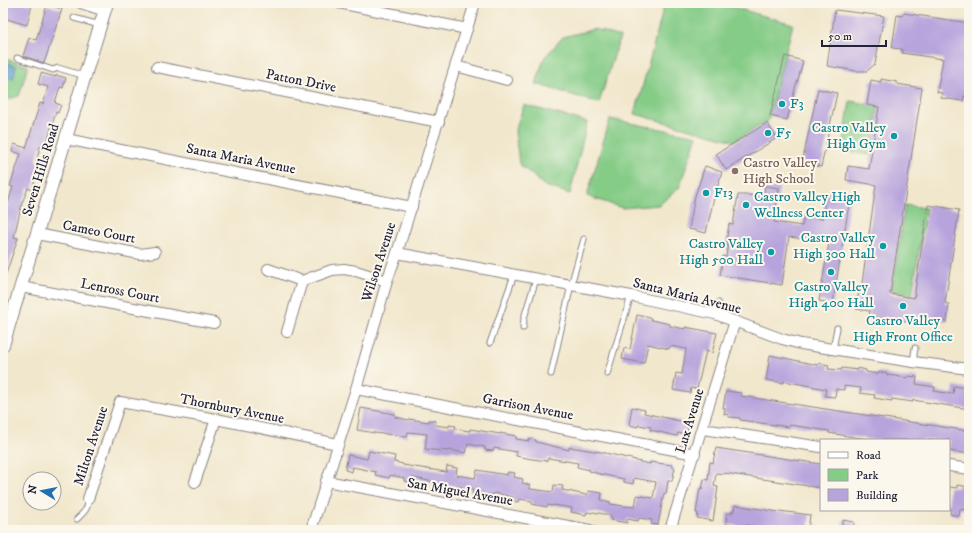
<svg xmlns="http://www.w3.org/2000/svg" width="972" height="533" font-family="'IM FELL DW Pica',serif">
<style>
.green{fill:#85cc87;stroke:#547761}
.water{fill:#66a2d7;stroke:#446289}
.building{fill:#b7a4dd}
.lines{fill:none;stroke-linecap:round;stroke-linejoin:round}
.service-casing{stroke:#8a8484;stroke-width:7}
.minor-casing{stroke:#8a8484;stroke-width:12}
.tertiary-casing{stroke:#8a8484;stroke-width:14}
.service{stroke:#fff;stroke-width:5}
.minor{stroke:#fff;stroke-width:10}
.tertiary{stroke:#fff;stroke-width:12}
.culture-dot{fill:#0f9aa8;stroke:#fbf7ec;stroke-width:1.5}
.education-dot{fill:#8d6e63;stroke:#fbf7ec;stroke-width:1.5}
.labels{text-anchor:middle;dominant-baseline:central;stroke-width:4;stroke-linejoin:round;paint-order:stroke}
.street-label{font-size:14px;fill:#22223b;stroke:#fbf7ec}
.culture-label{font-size:14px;fill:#0d838f;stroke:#fbf7ec;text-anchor:start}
.education-label{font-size:14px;fill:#785e54;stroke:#fbf7ec;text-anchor:start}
</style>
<rect width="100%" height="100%" fill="#fbf7ec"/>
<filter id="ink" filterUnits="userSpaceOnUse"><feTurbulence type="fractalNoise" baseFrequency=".025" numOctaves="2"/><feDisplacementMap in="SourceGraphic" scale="8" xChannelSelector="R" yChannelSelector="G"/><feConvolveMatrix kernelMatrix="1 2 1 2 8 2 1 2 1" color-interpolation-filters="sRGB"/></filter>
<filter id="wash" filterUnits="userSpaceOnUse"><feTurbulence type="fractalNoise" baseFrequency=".012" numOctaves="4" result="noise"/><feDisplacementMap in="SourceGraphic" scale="16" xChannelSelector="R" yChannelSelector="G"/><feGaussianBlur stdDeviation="0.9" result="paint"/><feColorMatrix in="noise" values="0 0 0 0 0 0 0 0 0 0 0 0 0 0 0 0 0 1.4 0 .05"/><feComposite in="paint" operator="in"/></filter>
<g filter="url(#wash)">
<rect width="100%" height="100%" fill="#f1e7cc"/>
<g class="green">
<path d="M665 3H718L793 24 768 121 734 141 635 114Z"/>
<path d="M595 29 620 37 599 103 536 84 544 58 563 37Z"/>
<path d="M3 58 28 66 19 96 3 101Z"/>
<path d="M850 101 878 106 871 155 842 151Z"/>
<path d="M524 105 587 122 570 194 545 186 519 164 515 130Z"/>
<path d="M610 119 697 136 679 188 659 205 622 208 587 196Z"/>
<path d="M905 205 926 208 912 295 892 291Z"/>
</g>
<path class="water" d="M3 62 16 66 13 79 3 76Z"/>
<g id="blocks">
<g class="building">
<path d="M3 3H25L32 5 27 25 3 18Z"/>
<path d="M47 5 62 9 44 63 23 56 29 38 36 40Z"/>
<path d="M835 10 884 16 875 64 867 71H856L827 66Z"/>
<path d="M903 13 969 23V92L968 97 964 96 963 101 941 98 942 93 937 92 943 59 902 53V49L892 48 897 15 902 16Z"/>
<path d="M785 56 803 61 798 80 796 85 787 120 770 116Z"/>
<path d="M41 73 56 77V75L66 78 63 88 60 87 57 96 55 103 61 105 58 113 56 112 45 148 40 147 36 162 40 163 32 190 28 188 22 203 14 237 18 238 5 277 3 276V212L5 213 13 187 10 186 21 154 12 151 14 144 26 148 40 103 43 104 48 87 38 84Z"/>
<path d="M881 79 897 82V84L922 88 890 294 914 298 928 205 959 210 945 303 949 304 947 322 926 318 925 324 869 316 870 311 856 309 859 290H861L876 185 846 180 848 166 869 169 879 107 867 105 871 80 881 82Z"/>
<path d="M818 89 837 93 821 167 802 163Z"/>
<path d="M767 123 777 138 726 170 716 154Z"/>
<path d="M705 166 722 172 713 202 706 233 689 229 695 196Z"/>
<path d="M765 186 779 188 774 222 802 226 804 216 822 219 826 194 850 198 833 303 819 301 829 243 789 237 782 285 720 275 723 256 726 257 728 243H726L729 224 733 225 738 195H749L763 198Z"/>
<path d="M637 315 651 318V320L670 324V326L685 329V327L717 333 712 353 706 351 697 389 691 388 690 393 673 390 676 373 682 374 686 349 670 346 669 349 648 344 644 363 622 359 624 348 630 349Z"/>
<path d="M770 355 818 365 819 363 829 365 828 369 841 370 842 368 858 370V368L866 370V372L878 374 879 372 887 373V375L908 378V376L917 377 916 384 935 387 934 391 953 394 954 386 966 388V389H969V409L913 400V402L892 399V401L874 398 875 395 860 393 861 388 844 386V390L836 389 835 397 825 396 826 389 784 381V383L766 380Z"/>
<path d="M726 391 741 393V396L969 431V454L949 451V440H873L829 433V431L790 425 789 427 740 420V418L729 417V415L724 414 725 408H723Z"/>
<path d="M632 407 645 410 644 413 689 423 687 435 678 433 677 436 650 430 651 427 638 425V427L629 425Z"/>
<path d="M361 408 395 414V417L409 420V419L429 422V420L436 421 435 425 449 427V425L456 426 455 429 470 431V429L500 434V433L516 436V439L529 441V439L536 440V442L569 450V447L601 452 636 460V461L650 464V462L672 465V467L675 468 672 481H668L666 494 664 493 658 525 651 524 652 520 639 518 638 521 627 519V523L611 520V516L609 515 593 512 592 513 587 512 586 515 571 512 572 508 553 505 552 506 548 505 547 507 532 504V501L519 499 518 502 512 501 513 497 494 493 493 495 489 494 488 496 479 495 472 494 473 489 451 485 450 489 443 488 434 486V482L414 478H411L410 482 404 481V478L390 475 389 478 375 475 376 472 353 467 352 472 345 470 348 455 367 459 369 451 395 456 394 462 403 464V465L446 472 447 466 457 468 456 475 475 478 477 470 507 475 508 472 515 473 514 477 523 479 522 483 530 485V489L553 492 554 485 563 486 562 490 587 495 588 491 602 493 601 500 610 502V504L624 506 635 507 637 495 653 498 656 482 634 478 633 484 624 482V479L595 473V472L589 471 590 470 577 467 578 463 548 458 547 461 532 459 516 456 517 452 494 448 493 451 485 450V447L468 444 466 453 450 450 449 451 441 450V451L425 449 427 434 408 432 407 437 391 434V435L382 433 381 434 357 430Z"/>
<path d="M716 448 821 464V488L724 473V474L716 473 714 486 718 487 713 521 697 518 698 513H696L700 488 702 489 704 479 708 480 710 462 713 463Z"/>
<path d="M957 485 969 487V510L960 509 959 516 950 514 951 508 949 507V487L957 488Z"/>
<path d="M735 505 779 512V511L810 515 808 530H790L778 528 777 530H772L746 525 745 527 726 524 727 513H732V511H734Z"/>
<path d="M843 520 854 522 853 530H841Z"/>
</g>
</g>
</g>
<g filter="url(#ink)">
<use href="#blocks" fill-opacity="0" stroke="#8a8484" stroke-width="1"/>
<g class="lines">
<g class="service-casing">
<g id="service">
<path d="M74 18 100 25"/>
<path d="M17 58 53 70 58 68 85 76"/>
<path d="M715 314 718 303"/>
<path d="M523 328 524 318 536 279"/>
<path d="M490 343 514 275"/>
<path d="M833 349 837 328"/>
<path d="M913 362 915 348"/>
<path d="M551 374 571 285 584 239"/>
<path d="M607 374 631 296"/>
<path d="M77 519C84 512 89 508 88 499"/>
</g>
</g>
<g class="minor-casing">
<g id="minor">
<path d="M81 3 105 11"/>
<path d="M339 3 467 29"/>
<path d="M456 66 507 80"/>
<path d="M157 67 439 122"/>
<path d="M66 139 200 166 412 207"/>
<path d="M37 234 140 254 155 252"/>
<path d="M397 253 631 296 715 314 782 339 801 344 913 362 969 369"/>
<path d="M268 269 302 281 332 270 344 269 356 271 387 281"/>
<path d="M21 287 214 323"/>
<path d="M287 332 302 281"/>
<path d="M356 389 695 454"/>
<path d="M703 429 821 447"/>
<path d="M949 466 969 469"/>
<path d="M326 481 590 530"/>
<path d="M195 482 216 419"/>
<path d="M88 499 120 402 216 419 338 444"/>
<path d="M311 530 356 389 387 281 397 253 475 3"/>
<path d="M670 530 735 321"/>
</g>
</g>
<g class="tertiary-casing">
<path id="tertiary" d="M3 345 107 3"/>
</g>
<use href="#service" class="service"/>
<use href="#minor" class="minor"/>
<use href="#tertiary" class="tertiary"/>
</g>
</g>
<g class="culture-dot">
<circle cx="782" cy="104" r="4"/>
<circle cx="768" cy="133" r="4"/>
<circle cx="894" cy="136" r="4"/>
<circle cx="706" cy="193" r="4"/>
<circle cx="746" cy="205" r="4"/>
<circle cx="883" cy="246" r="4"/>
<circle cx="771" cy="252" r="4"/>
<circle cx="831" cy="272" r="4"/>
<circle cx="903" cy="306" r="4"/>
</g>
<circle class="education-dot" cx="735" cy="171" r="4"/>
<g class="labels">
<g class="street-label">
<text transform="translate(301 81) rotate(11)">Patton Drive</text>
<text transform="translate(241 159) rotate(11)">Santa Maria Avenue</text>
<text transform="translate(41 170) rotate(-73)">Seven Hills Road</text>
<text transform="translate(99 232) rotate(11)">Cameo Court</text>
<text transform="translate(379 262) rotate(-72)">Wilson Avenue</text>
<text transform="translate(120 291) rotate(11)">Lenross Court</text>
<text transform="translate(687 296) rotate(14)">Santa Maria Avenue</text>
<text transform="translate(528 407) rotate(11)">Garrison Avenue</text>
<text transform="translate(232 409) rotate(11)">Thornbury Avenue</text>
<text transform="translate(690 421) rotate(-73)">Lux Avenue</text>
<text transform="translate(91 446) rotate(-72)">Milton Avenue</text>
<text transform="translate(460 492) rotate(10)">San Miguel Avenue</text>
</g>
<g class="culture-label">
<text x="790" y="104">F3</text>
<text x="886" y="128" text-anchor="end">Castro Valley<tspan x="886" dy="16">High Gym</tspan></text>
<text x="776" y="133">F5</text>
<text x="714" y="193">F13</text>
<text x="754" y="197">Castro Valley High<tspan x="754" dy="16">Wellness Center</tspan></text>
<text x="875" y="238" text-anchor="end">Castro Valley<tspan x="875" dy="16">High 300 Hall</tspan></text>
<text x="763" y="244" text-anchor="end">Castro Valley<tspan x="763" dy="16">High 500 Hall</tspan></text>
<text x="831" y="287" text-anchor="middle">Castro Valley<tspan x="831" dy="16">High 400 Hall</tspan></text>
<text x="903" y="321" text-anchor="middle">Castro Valley<tspan x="903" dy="16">High Front Office</tspan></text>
</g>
<g class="education-label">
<text x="743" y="163">Castro Valley<tspan x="743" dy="16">High School</tspan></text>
</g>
</g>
<rect width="972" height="533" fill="none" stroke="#fbf7ec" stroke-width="16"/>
<rect x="820" y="439" width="130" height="72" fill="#fbf7ec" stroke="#a4a2a5"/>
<rect x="828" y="452" width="20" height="6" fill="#ffffff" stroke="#a4a2a5"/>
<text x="856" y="459" font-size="12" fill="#22223b">Road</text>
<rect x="828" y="469" width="20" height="12" fill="#85cc87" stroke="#a4a2a5"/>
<text x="856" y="479" font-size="12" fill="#22223b">Park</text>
<rect x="828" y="489" width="20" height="12" fill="#b7a4dd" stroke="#a4a2a5"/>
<text x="856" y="499" font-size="12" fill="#22223b">Building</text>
<g transform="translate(42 491) rotate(280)"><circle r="19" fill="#fbf7ec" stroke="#a4a2a5"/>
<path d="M0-3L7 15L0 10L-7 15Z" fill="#1f6fb2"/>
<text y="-6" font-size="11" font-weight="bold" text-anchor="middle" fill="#22223b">N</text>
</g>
<path d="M822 40v6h64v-6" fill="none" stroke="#22223b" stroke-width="2"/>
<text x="828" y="40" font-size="12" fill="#22223b" stroke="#fbf7ec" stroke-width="3" paint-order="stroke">50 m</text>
</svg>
